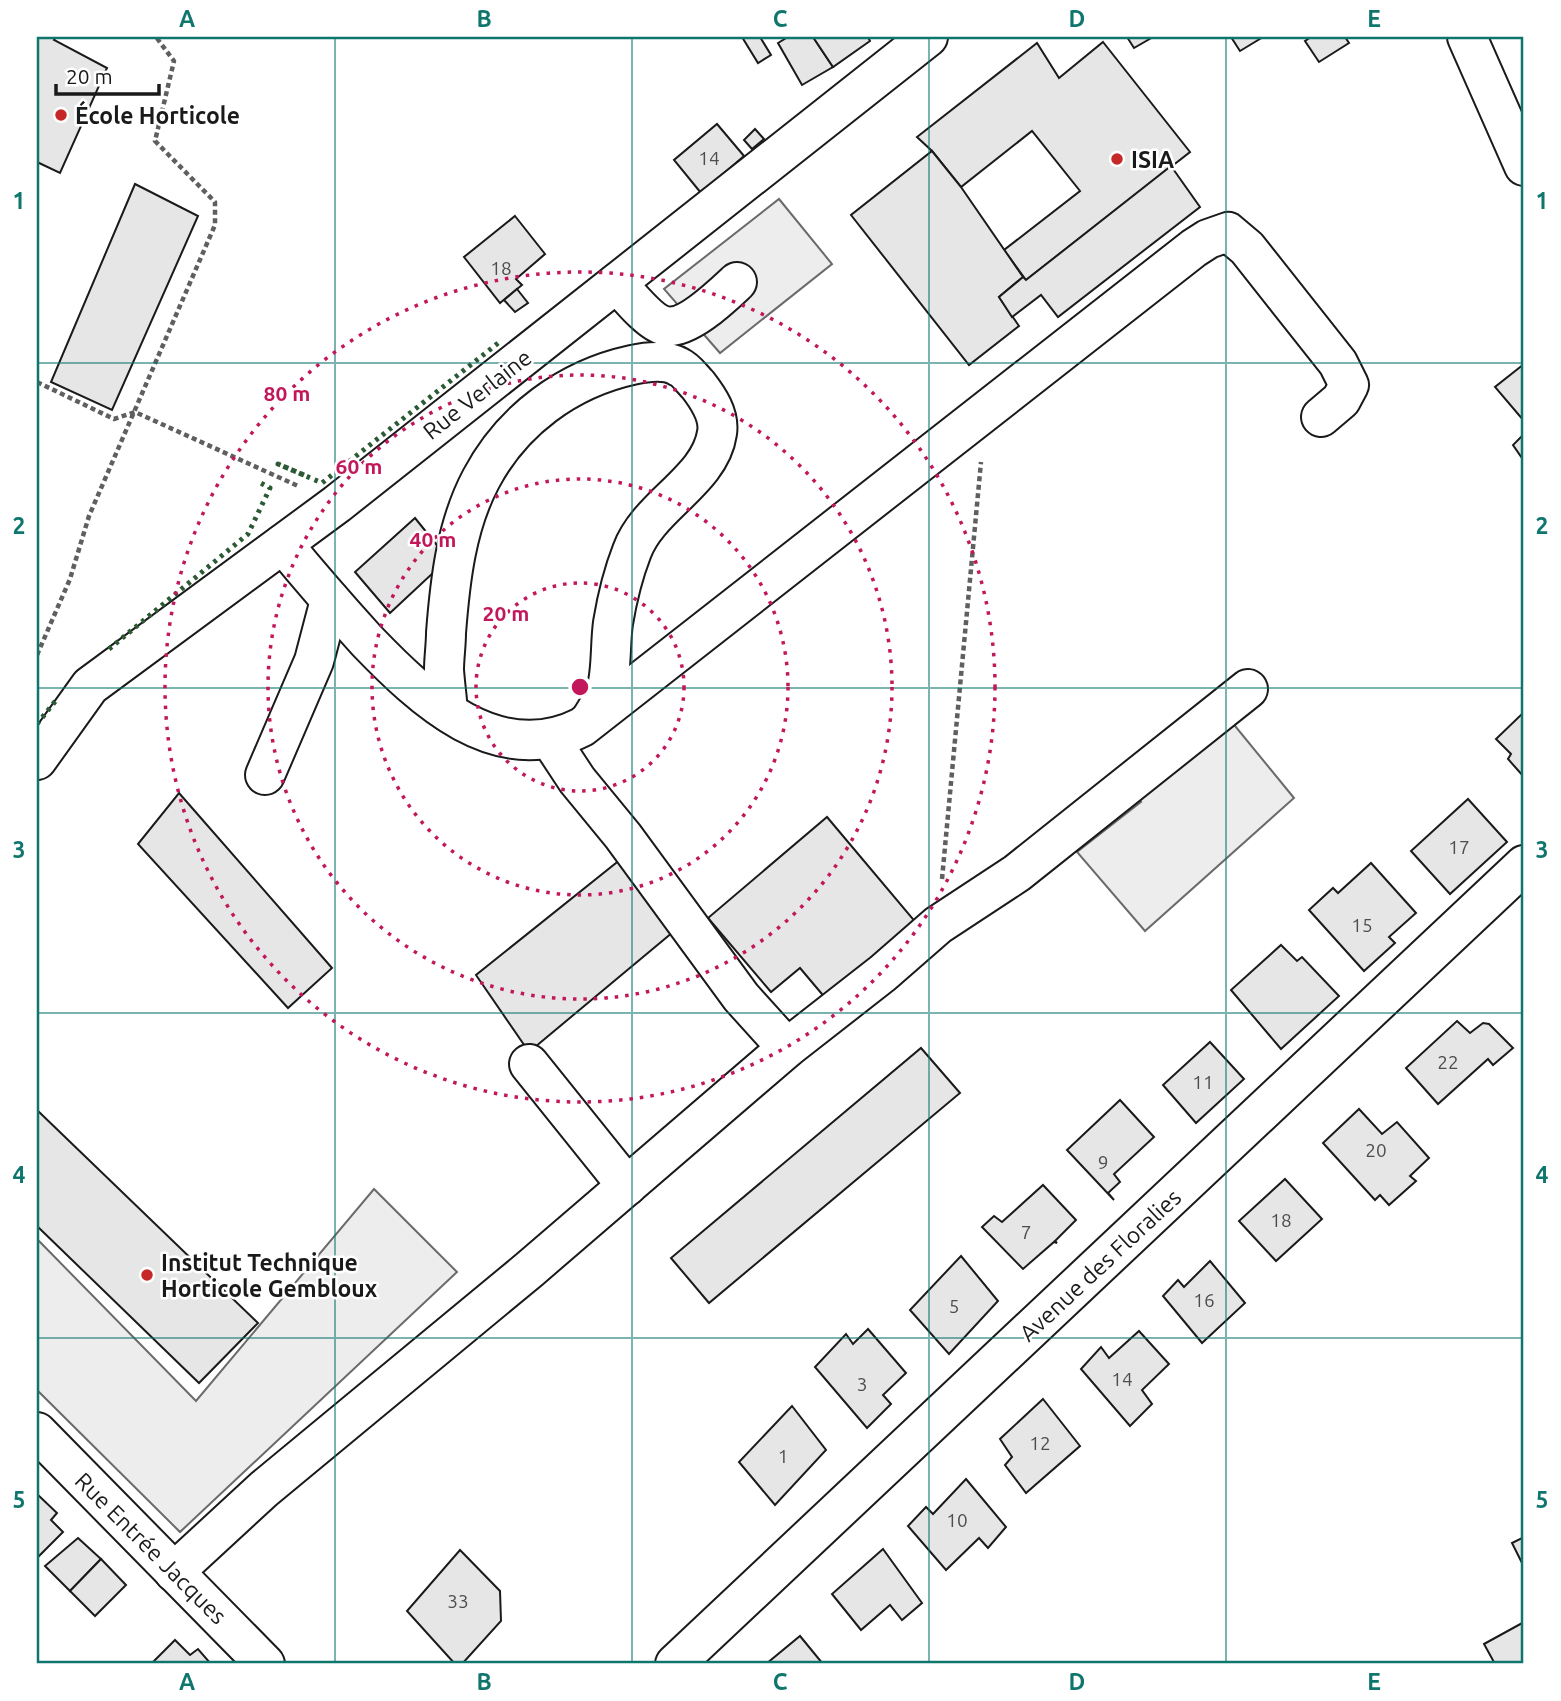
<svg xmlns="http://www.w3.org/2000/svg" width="1561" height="1701" font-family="Ubuntu,sans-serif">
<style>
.built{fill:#ededed;stroke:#6a6a6a;stroke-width:2}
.building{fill:#e6e6e6;stroke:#1a1a1a;stroke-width:2}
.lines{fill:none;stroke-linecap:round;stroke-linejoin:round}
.minor-casing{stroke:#1a1a1a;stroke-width:42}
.path{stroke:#5f5f5f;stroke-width:4.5;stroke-dasharray:5 3.5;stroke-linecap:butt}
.minor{stroke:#fff;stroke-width:38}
.hedge{stroke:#2b5a34;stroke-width:5;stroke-dasharray:3.5 5;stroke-linecap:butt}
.grid{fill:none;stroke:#0f766e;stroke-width:2;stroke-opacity:0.55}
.ring{fill:none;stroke:#c2185b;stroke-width:3.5;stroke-dasharray:3.5 7}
.poi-dot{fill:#c62828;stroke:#fff;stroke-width:2.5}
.labels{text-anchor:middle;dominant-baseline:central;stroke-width:5;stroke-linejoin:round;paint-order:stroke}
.number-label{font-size:19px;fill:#4d4d4d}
.poi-label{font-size:23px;font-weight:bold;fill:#1a1a1a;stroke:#fff;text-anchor:start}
.street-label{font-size:23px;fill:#1a1a1a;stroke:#fff}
.centre{fill:#c2185b;stroke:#fff;stroke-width:3.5}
.ring-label{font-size:21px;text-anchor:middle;font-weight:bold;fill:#c2185b;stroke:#fff;stroke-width:5;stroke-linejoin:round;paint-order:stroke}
.neatline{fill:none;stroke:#0f766e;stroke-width:2.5}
.grid-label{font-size:23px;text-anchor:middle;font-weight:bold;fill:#0f766e}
</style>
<rect width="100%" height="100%" fill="#fff"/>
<g class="built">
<path d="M779 199 832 264 720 353 664 289Z"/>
<path d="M1222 710 1294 798 1145 931 1077 852 1141 802 1126 786Z"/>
<path d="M374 1189 457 1272 180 1532 37 1390V1239L196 1401Z"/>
</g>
<g class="building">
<path d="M37 37H56L54 40 107 68 60 173 37 162Z"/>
<path d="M742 37H760L771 55 758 63Z"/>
<path d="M788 37H813L833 67 802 85 778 43Z"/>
<path d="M813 37H868L870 41 833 67Z"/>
<path d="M1127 37H1153L1134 48Z"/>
<path d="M1231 37H1263L1240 51Z"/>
<path d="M1311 37H1345L1349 43 1319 62 1305 41Z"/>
<path d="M1103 42 1190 152 1026 280 1004 250 1080 191 1032 131 961 187 932 151 917 137 1037 43 1059 78Z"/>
<path d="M717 124 744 156 701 193 674 160Z"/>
<path d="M755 129 764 139 752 149 744 140Z"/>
<path d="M932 151 961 187 1023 277 999 297 1019 326 969 365 851 215Z"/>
<path d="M1171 166 1200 207 1058 317 1041 295 1012 317 999 297 1023 277 1026 280Z"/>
<path d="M135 184 198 216 112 410 51 382Z"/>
<path d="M515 216 545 254 516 279 522 285 500 303 464 257Z"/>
<path d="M517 289 528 303 515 312 504 300Z"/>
<path d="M1524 364V421L1495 387Z"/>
<path d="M1524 434V461L1513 445Z"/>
<path d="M415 518 448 559 390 613 355 572Z"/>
<path d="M1524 712V777L1508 759 1511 754 1496 739Z"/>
<path d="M179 793 332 968 288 1008 138 844Z"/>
<path d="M1468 799 1507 842 1450 894 1411 851Z"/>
<path d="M827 817 918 925 827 1000 800 968 771 992 708 918Z"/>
<path d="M626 855 673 932 529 1052 476 975Z"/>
<path d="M1371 863 1416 913 1389 937 1395 943 1364 971 1309 910 1333 888 1338 893Z"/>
<path d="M1281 945 1297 961 1302 957 1339 996 1281 1049 1231 990Z"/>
<path d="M1457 1021 1470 1033 1483 1023 1489 1024 1513 1048 1493 1065 1488 1059 1438 1104 1406 1068Z"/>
<path d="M1210 1042 1244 1079 1196 1123 1163 1085Z"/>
<path d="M921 1048 960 1093 709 1303 671 1258Z"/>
<path d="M1120 1100 1154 1137 1114 1174 1120 1182 1108 1193 1114 1200 1067 1150Z"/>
<path d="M1359 1109 1382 1134 1397 1122 1429 1158 1410 1176 1416 1181 1389 1205 1380 1195 1375 1200 1323 1143Z"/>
<path d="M37 1110 258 1323 199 1383 37 1226Z"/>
<path d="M1285 1179 1322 1219 1276 1261 1239 1221Z"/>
<path d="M1043 1185 1076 1220 1055 1241 1057 1243 1054 1242 1023 1269 982 1227 994 1216 1002 1222Z"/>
<path d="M961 1256 998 1301 949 1354 910 1310Z"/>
<path d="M1210 1261 1245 1303 1202 1343 1163 1296 1178 1280 1184 1287Z"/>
<path d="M868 1329 906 1373 883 1395 891 1404 867 1428 815 1367 846 1334 853 1344Z"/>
<path d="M1139 1331 1169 1364 1142 1390 1152 1404 1130 1426 1081 1369 1101 1347 1109 1358Z"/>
<path d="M1043 1399 1080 1446 1026 1493 1005 1465 1012 1457 1000 1439Z"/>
<path d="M792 1406 826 1450 775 1505 739 1462Z"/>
<path d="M966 1479 1006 1527 988 1548 979 1538 946 1570 908 1526 926 1507 933 1514Z"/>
<path d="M37 1494 57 1513 51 1520 63 1532 37 1558Z"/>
<path d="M1524 1537V1567L1512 1543Z"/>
<path d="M78 1538 101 1559 70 1591 45 1566Z"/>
<path d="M883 1549 922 1603 902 1620 890 1605 861 1630 832 1594Z"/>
<path d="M460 1550 500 1591 501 1621 462 1664H455L407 1611Z"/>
<path d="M101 1559 126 1585 95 1616 70 1591Z"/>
<path d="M1524 1622V1664H1495L1484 1644Z"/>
<path d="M800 1636 823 1664H766Z"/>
<path d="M175 1640 190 1655 198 1649 211 1664H151Z"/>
</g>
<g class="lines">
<g class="minor-casing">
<g id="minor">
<path d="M1467 37 1524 166"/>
<path d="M617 283C627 294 650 323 665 326 687 330 722 296 737 282"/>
<path d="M283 544C310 577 338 609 367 641 422 698 497 770 582 727L1194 248 1208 239 1228 232 1247 248 1338 363 1349 385 1341 400 1321 417"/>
<path d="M448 712C447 698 445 684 444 670 444 658 446 645 446 633 450 581 456 526 481 479 512 420 568 379 632 365 646 362 666 359 679 367 686 370 692 379 698 385 708 398 720 415 717 433 710 481 649 505 632 551 623 574 617 599 613 623 610 644 612 672 606 691 603 701 596 710 591 719"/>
<path d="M550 739 577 780 623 836 741 997 787 1048"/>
<path d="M37 760 90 686 337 504 928 37"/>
<path d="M265 775 314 661 330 600"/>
<path d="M529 1064 627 1186"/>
<path d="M37 1432 265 1664"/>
<path d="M174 1572 264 1489 530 1269 787 1048 883 973 938 925 1017 873 1248 689"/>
<path d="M675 1664 1524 865"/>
</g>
</g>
<g class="path">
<path d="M37 382 114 419 135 412 298 486"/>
<path d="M37 655 70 579 89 516 215 225V202L155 141 174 61 156 37"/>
<path d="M942 879 981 462"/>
</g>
<use href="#minor" class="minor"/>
<g class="hedge">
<path d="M304 475 278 464 322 483 502 340"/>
<path d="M109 649 248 534 270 488 257 481"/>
<path d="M37 724 57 699"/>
</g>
</g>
<path class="grid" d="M335 37V1664M632 37V1664M929 37V1664M1226 37V1664M37 363H1524M37 688H1524M37 1013H1524M37 1338H1524"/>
<g class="ring">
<circle cx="580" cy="687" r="104"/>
<circle cx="580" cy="687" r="208"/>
<circle cx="580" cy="687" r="312"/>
<circle cx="580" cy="687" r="415"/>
</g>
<g class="poi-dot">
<circle cx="61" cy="115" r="7"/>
<circle cx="1117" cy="159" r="7"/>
<circle cx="147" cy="1275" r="7"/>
</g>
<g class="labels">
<g class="number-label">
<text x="709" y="158">14</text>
<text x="501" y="268">18</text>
<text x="1459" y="847">17</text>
<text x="1362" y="925">15</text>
<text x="1448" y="1062">22</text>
<text x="1203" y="1082">11</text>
<text x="1376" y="1150">20</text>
<text x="1103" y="1162">9</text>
<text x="1281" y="1220">18</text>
<text x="1026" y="1232">7</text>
<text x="1204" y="1300">16</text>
<text x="954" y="1306">5</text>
<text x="1122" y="1379">14</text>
<text x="862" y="1384">3</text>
<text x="1040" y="1443">12</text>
<text x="783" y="1456">1</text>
<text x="957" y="1520">10</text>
<text x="458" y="1601">33</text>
</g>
<g class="poi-label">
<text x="75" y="115">École Horticole</text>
<text x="1131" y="159">ISIA</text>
<text x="161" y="1262">Institut Technique<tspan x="161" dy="26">Horticole Gembloux</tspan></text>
</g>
<g class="street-label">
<text transform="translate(477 394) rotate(-38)">Rue Verlaine</text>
<text transform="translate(1100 1265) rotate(-43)">Avenue des Floralies</text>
<text transform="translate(151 1548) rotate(45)">Rue Entrée Jacques</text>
</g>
</g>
<circle cx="580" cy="687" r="10" class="centre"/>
<g class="ring-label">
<text x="287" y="401">80 m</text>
<text x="359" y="474">60 m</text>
<text x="433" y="547">40 m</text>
<text x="506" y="621">20 m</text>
</g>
<rect width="1561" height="1701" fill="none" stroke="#ffffff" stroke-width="77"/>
<path d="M56 84v10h103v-10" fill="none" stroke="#1a1a1a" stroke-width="3.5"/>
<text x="66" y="84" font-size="21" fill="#1a1a1a" stroke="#ffffff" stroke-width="5" paint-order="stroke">20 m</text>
<rect x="38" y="38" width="1484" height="1624" class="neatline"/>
<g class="grid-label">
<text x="187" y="27">A</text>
<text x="484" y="27">B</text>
<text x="780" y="27">C</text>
<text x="1077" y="27">D</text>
<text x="1374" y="27">E</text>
<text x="19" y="209">1</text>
<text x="1542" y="209">1</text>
<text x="19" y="534">2</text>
<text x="1542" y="534">2</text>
<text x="19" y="858">3</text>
<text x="1542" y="858">3</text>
<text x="19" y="1183">4</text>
<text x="1542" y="1183">4</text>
<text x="19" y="1508">5</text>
<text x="1542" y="1508">5</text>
<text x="187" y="1690">A</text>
<text x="484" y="1690">B</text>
<text x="780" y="1690">C</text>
<text x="1077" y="1690">D</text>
<text x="1374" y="1690">E</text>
</g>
</svg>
